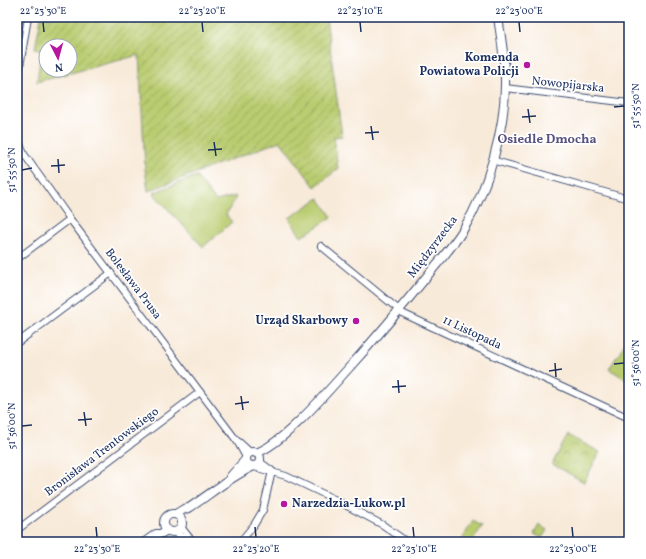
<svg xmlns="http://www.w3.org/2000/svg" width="646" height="559" font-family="Vollkorn,serif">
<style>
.grass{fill:#b9cc6f;stroke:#6a7e66}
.park{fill:url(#park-crowns);stroke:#6a7e66}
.garden{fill:url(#garden-furrows);stroke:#6a7e66;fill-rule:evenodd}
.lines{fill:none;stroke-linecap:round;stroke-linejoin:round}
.minor-casing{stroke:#3c4b70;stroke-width:8}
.major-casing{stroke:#3c4b70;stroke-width:10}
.minor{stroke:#fff;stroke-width:6}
.major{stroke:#fff;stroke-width:8}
.ticks{fill:none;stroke:#1b2f5e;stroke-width:1.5}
.poi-dot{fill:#b5179e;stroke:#fff;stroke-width:1.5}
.labels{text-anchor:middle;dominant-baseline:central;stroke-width:3.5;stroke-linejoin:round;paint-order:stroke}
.poi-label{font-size:12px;font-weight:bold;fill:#1b2f5e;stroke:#fff;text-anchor:end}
.street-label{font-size:12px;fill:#1b2f5e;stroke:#fff}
.neighbourhood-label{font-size:13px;font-weight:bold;fill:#585280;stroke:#fff}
.neatline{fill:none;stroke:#1b2f5e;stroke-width:1.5}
.ticks-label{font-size:10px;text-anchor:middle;fill:#1b2f5e}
</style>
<defs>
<pattern id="park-crowns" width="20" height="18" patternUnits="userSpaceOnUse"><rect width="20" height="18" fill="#b9cc6f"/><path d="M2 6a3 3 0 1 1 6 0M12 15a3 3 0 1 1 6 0" fill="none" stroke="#96a65e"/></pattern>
<pattern id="garden-furrows" width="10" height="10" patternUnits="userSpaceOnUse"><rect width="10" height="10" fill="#b9cc6f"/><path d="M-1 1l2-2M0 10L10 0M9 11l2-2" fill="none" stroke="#96a65e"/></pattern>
</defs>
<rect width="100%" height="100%" fill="#fff"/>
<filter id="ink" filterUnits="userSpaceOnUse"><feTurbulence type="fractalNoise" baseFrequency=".025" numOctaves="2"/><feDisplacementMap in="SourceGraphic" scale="8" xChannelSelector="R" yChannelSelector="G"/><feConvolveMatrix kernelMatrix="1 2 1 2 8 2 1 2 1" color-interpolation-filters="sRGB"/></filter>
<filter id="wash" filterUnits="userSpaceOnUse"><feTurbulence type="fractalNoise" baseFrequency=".012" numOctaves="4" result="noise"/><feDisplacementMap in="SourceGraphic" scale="16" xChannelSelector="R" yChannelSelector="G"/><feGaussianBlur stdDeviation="0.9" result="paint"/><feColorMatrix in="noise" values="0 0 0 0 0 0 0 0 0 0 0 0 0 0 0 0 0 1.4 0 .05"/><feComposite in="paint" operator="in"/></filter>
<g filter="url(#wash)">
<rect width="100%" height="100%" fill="#f8ead9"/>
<g class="grass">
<path d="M196 176 216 201 235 196 236 197 226 215 232 222 203 247 153 193Z"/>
<path d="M319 198 332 217 301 237 289 218Z"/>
<path d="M629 337V381L609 369Z"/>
<path d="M473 521 482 526 472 542H467L462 539Z"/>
</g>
<g class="park">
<path d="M568 435 600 452 584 482 552 464Z"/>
<path d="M539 525 547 530 542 538 534 534Z"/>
</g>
<path class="garden" d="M41 17H326L342 136 334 137 338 169 315 187 280 141 148 191 145 169 139 55 37 82 41 49 35 48ZM46 46H70V70H46Z"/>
</g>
<g filter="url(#ink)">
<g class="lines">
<g class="minor-casing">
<g id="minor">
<path d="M17 85 28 17"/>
<path d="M505 88 629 103"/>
<path d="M17 137 24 154 70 219 237 441 246 457"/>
<path d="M492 160 629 199"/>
<path d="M321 246 404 314 629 418"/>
<path d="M17 259 70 219"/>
<path d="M17 343 111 273"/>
<path d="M239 442 250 452"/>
<path d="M260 462 271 470"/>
<path d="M254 467 286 476 334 499 383 525 407 542"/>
<path d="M181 527 193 542"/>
<path d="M17 530 200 392"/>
<path d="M175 532 189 542"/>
<path d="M240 542 254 525 263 510 272 471"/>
<path d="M626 542 629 537"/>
</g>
</g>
<g class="major-casing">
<g id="major">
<circle cx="253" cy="459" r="7"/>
<path d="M256 453C283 444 328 391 347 370 375 339 402 307 428 275 440 260 453 246 463 230 488 190 506 127 505 80 505 59 501 38 498 17"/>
<path d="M231 476 246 459"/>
<path d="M176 514 184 509 189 508C210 494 229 478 252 467"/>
<circle cx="173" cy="523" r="9"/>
<path d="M145 542 156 534H160L168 530"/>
</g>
</g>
<use href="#minor" class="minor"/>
<use href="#major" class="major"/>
</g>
</g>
<path class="ticks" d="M43 22 44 32M202 22 203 32M360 22 361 32M519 22 520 32M614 107 624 106M528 109 530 123M522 117 536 116M371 126 373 140M365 133 379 132M214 142 216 156M208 150 222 149M58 159 59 173M51 166 65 165M22 170 32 168M555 363 556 377M614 364 624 363M549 371 562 369M398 380 399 393M392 387 406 386M241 396 243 410M235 404 249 402M84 412 86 426M78 420 92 419M22 426 32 425M96 527 97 537M255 527 256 537M413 527 414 537M572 527 573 537"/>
<g class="poi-dot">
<circle cx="527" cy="65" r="4"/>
<circle cx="356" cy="321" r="4"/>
<circle cx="284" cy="504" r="4"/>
</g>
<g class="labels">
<g class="poi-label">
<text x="519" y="58">Komenda<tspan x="519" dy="14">Powiatowa Policji</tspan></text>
<text x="348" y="321">Urząd Skarbowy</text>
<text x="292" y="504" text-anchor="start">Narzedzia-Lukow.pl</text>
</g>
<g class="street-label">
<text transform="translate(568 85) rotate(6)">Nowopijarska</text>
<text transform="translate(433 247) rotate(-53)">Międzyrzecka</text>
<text transform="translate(133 284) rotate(53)">Bolesława Prusa</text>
<text transform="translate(472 333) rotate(25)">11 Listopada</text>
<text transform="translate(102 452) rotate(-37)">Bronisława Trentowskiego</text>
</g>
<g class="neighbourhood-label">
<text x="547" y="140">Osiedle Dmocha</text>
</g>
</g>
<rect width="646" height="559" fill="none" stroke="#fff" stroke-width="44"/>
<g transform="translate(58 58) rotate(174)"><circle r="19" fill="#ffffff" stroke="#a4acbf"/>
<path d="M0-3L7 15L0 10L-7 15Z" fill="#b5179e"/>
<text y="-6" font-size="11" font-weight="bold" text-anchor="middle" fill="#1b2f5e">N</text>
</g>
<rect x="22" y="22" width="602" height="515" class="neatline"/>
<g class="ticks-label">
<text x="43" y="14">22°23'30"E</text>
<text x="202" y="14">22°23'20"E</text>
<text x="360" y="14">22°23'10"E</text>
<text x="519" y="14">22°23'00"E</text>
<text transform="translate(635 106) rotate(-90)" y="4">51°55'50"N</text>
<text transform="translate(11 170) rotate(-90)" y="4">51°55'50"N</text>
<text transform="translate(635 363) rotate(-90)" y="4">51°56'00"N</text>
<text transform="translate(11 426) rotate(-90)" y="4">51°56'00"N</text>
<text x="97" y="552">22°23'30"E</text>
<text x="256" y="552">22°23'20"E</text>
<text x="414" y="552">22°23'10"E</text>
<text x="573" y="552">22°23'00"E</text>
</g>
</svg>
